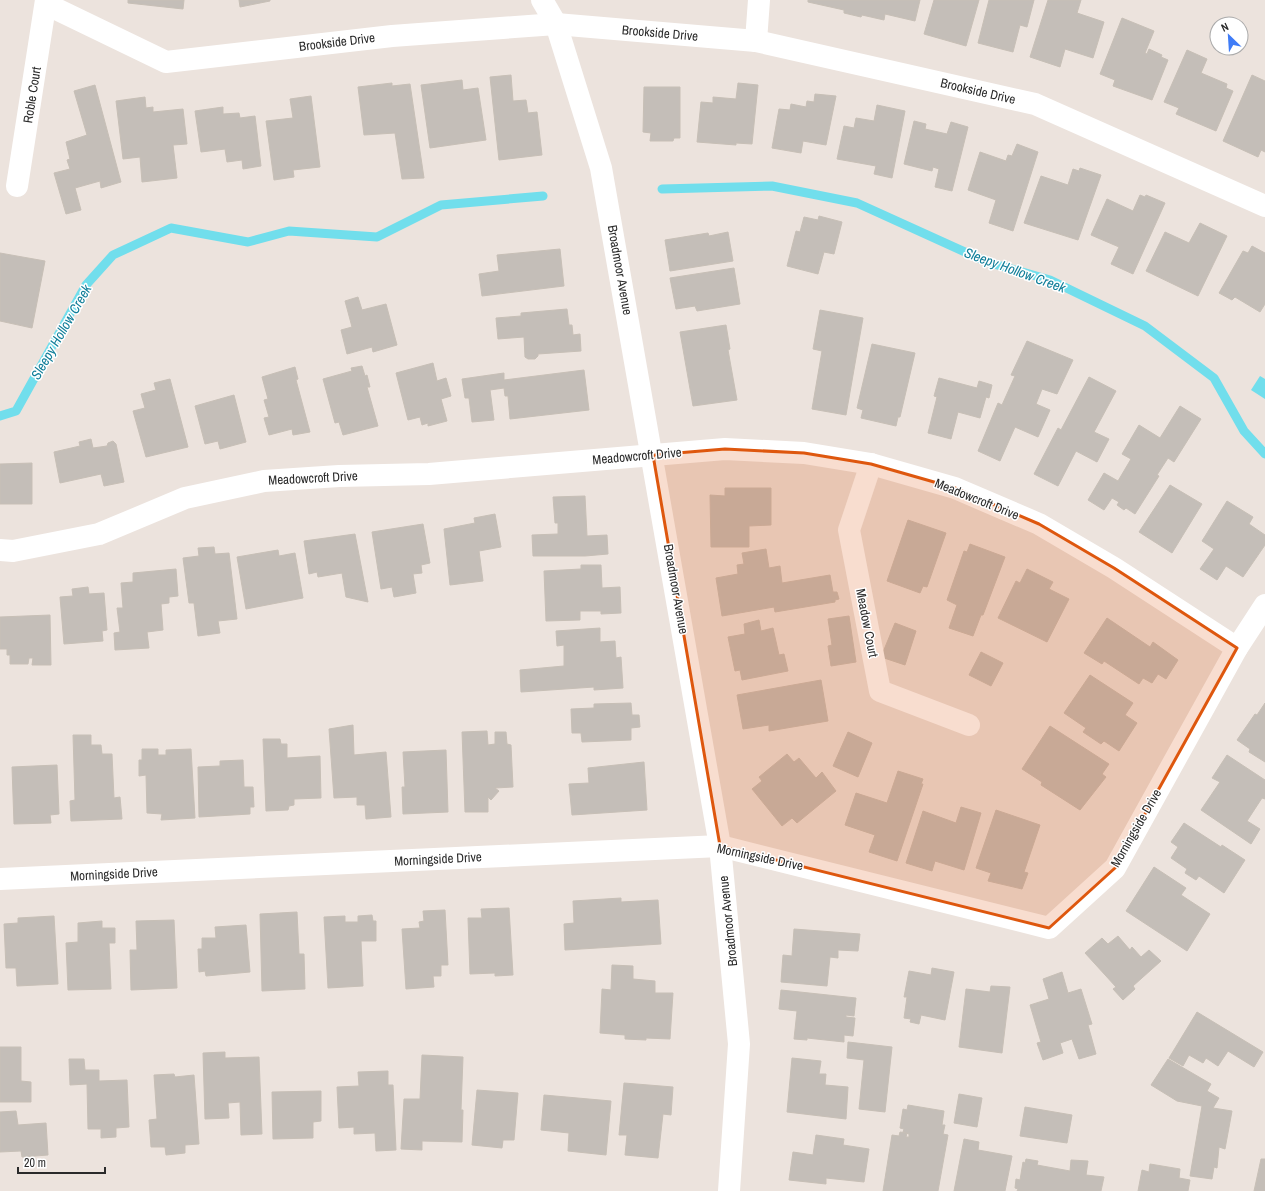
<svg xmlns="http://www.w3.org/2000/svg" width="1265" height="1191" font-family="'Archivo Narrow',sans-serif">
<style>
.water{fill:#71deec}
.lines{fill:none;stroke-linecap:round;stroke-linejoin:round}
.stream{stroke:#71deec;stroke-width:9}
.building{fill:#c4beb8;stroke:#c7bfb6}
.minor{stroke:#fff;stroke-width:22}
.marked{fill:#de570e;fill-opacity:0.2;stroke:#de570e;stroke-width:3;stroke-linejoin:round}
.labels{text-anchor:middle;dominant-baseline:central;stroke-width:3;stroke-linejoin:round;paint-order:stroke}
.street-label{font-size:13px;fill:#2a2a2a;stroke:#fff}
.water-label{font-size:14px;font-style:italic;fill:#107e99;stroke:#fff}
</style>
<rect width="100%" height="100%" fill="#ece3dd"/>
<path class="water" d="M1260 376 1265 379V399L1251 390Z"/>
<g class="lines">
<g class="stream">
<path d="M662 189 772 186 857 203 987 262 1050 280 1145 326 1214 378 1244 431 1265 454"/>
<path d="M0 416 16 411 86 285 113 255 171 228 248 242 289 231 377 237 441 205 543 196"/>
</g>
</g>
<g class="building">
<path d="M128 0H184L183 9 128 3Z"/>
<path d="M239 0H270V1L240 7Z"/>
<path d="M808 0H920L915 21 885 14 884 20 862 15 861 17 844 13V10L808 2Z"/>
<path d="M934 0H979L966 46 924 34Z"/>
<path d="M989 0H1034L1027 27 1020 25 1013 52 978 43Z"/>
<path d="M1048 0H1081L1077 13 1104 22 1093 58 1065 49 1060 67 1030 57Z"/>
<path d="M1122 18 1154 31 1145 53 1147 54 1149 49 1162 55 1161 57 1168 60 1152 100 1113 86 1115 80 1100 74Z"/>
<path d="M1187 50 1207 59 1201 73 1227 84 1226 88 1233 91 1216 131 1176 114 1179 108 1164 102Z"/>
<path d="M511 75 513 101 526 100 528 113 537 112 542 155 499 160 490 77Z"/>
<path d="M1252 75 1265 81V152L1261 150 1258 157 1223 141Z"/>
<path d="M462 80 463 90 478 88 486 140 430 148 421 85Z"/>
<path d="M392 83V86L410 84 424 178 402 179 395 133 364 135 358 87Z"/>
<path d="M738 83 758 85 752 144 736 143V145L697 142 701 102 713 103V97L736 99Z"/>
<path d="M95 85 121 182 101 188 100 181 75 188 81 210 66 214 54 173 70 169 67 160 70 159 66 142 87 135 74 91Z"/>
<path d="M644 87H680V138H674L673 141H650L651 133 643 132Z"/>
<path d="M815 94 836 96 826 145 803 141 801 153 772 148 779 109 790 110 791 104 806 107 807 101 814 102Z"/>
<path d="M311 96 320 167 293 170 294 177 274 180 266 121 293 118 290 99Z"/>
<path d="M145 97 146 108 153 107V112L183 109 187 144 173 145 177 178 142 182 140 157 123 159 116 101Z"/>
<path d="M877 105 905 111 892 178 874 174 876 166 837 159 844 126 854 128 856 118 874 121Z"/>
<path d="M223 107V114L239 113 240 118 255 116 261 166 243 169 242 160 227 162 225 149 201 152 195 111Z"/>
<path d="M914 121 926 124 925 129 947 134 951 122 968 127 952 191 935 187 939 169 933 167 932 171 904 164Z"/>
<path d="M1017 144 1038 152 1013 231 989 223 996 200 968 190 980 152 1006 161 1008 155 1012 156Z"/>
<path d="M1080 168 1101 175 1078 240 1024 223 1041 176 1068 185 1073 169 1079 171Z"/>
<path d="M1140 195 1145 197 1146 195 1165 203 1133 274 1111 264 1119 247 1091 235 1107 199 1133 211Z"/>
<path d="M819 216 842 222 834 254 824 252 818 274 787 266 796 231 800 232 804 217 818 220Z"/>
<path d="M1200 223 1227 236 1198 296 1146 271 1165 232 1189 243Z"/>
<path d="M728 232 733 261 670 271 665 240 708 233 709 236Z"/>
<path d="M1252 246 1265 253V304L1260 312 1235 297 1232 300 1219 293 1243 251 1248 253Z"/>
<path d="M560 249 564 286 482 296 479 274 499 271 497 255Z"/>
<path d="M0 253 45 261 32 328 0 321Z"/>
<path d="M734 268 740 304 697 311 695 306 676 309 670 278Z"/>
<path d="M358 297 362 310 386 304 397 345 373 352 372 347 347 354 341 330 352 327 345 301Z"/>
<path d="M567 309 569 325H572L573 335 580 334 581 351 538 354V356L535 359H528L525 357 524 337 498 339 496 318 521 316V313Z"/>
<path d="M820 310 863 318 846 415 812 409 822 351 813 349Z"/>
<path d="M726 325 730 349 728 350 737 400 693 406 680 332Z"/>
<path d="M1027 341 1073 360 1057 394 1042 389 1036 404 1050 410 1038 437 1015 427 1000 461 978 451 998 403 1002 405 1015 376 1011 375Z"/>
<path d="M872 344 915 353 900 417H898L896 426 861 418 863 410 857 408Z"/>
<path d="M433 363 437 381 446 378 451 396 441 399 447 421 428 426V423L422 425 420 417 408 420 396 373Z"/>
<path d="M362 366 365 376 367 375 370 387H367L378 426 343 435 339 422 335 423 323 379 352 371 351 368Z"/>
<path d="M295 367 298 379 296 380 310 432 293 435 292 429 269 435 264 418 269 417 264 400 268 399 262 377Z"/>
<path d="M584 370 589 410 510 419 508 396H505L504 388 490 390 494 420 472 422 469 398H465L462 379 504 373V380Z"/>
<path d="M1089 377 1116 391 1094 432 1109 439 1097 462 1076 451 1058 486 1034 474 1058 428 1061 430Z"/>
<path d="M939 378 977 388 979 381 992 385 989 398 986 397 980 418 958 412 951 439 928 433 937 397 934 396Z"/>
<path d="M170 379 188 447 146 457 133 411 145 408 141 394 156 390 154 383Z"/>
<path d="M234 395 246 442 220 449 218 441 205 444 195 406Z"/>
<path d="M1180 406 1201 419 1174 462 1168 458 1157 475 1159 476 1135 514 1126 508 1124 510 1117 505 1119 502 1112 498 1104 510 1088 500 1104 473 1118 481 1131 459 1122 454 1139 425 1160 438Z"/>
<path d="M91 439 93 448 107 446 108 443 113 441 116 444 124 482 104 486 101 474 60 483 54 452 80 446 79 442Z"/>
<path d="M32 463V504H0V464Z"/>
<path d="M1170 485 1202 504 1172 553 1139 532Z"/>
<path d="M725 488H771V525L749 526V547H711L710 495 725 496Z"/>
<path d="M585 496 587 536 607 535 608 554 585 556H533L532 535 558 534V523H555L553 497Z"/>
<path d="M1227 501 1253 517 1249 524 1265 535V545L1243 577 1226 566 1217 580 1200 569 1214 549 1202 541Z"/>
<path d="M495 514 501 547 479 551 483 581 450 585 444 529 475 523 474 518Z"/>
<path d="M908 520 946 533 927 587 923 586 920 593 887 581Z"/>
<path d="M423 524 430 563 421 565 422 573 413 574 416 593 394 597 392 587 381 589 372 532Z"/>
<path d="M355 534 368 602 346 597 342 573 318 577 317 572 309 574 304 541Z"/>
<path d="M970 544 1005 557 983 615H981L973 636 949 628 957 605 947 600 964 551 967 552Z"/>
<path d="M214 547 215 554 229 553 237 619 218 621 220 633 198 636 194 603H189L183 558 199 556 198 548Z"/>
<path d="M766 549 769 568 780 566 782 583 830 575 833 592H837L839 599 835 600V602L775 612 774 607 722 616 716 578 738 574 737 565 744 564 742 553Z"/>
<path d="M278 550 279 556 295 553 303 598 246 609 237 557Z"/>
<path d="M581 565H601L602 588 620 587 621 613 601 614V611H580V620L546 621 544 571 581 569Z"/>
<path d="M176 569 178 596 169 597V603L161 604 163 630 147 632 149 648 115 650 114 633 120 632 117 608H123L121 583 133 582V573Z"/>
<path d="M1027 569 1053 582 1049 589 1069 599 1047 642 998 618 1016 581 1020 583Z"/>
<path d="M88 587 89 594 104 593 107 630 102 631 103 641 64 644 60 597 73 596 72 589Z"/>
<path d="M50 615 51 665H32L33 658H29L28 664H10V655H7V649H0V617Z"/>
<path d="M849 616 856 662 831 666 828 646 832 645 828 619Z"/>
<path d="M1107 618 1150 647 1153 642 1178 660 1166 679 1158 674 1152 683 1143 678 1139 684 1104 661 1102 664 1084 653Z"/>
<path d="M759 620 761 631 773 628 779 655 784 654 788 671 742 680 740 670 735 671 728 637 745 634 744 624Z"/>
<path d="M895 623 916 631 905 665 881 657Z"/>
<path d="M600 628V642L615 641 616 658 621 657 623 688 594 690V687L521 692 520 670 564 666V645L557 646 556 631Z"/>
<path d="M981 652 1003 663 991 686 969 675Z"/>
<path d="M1090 675 1133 703 1125 715 1137 723 1119 751 1104 741 1101 744 1083 732 1086 728 1064 713Z"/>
<path d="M821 680 828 721 769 731V725L743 729 737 695Z"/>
<path d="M631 703 632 715H639L640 727 631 728V740L582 742 581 733H572L571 709 594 708V704Z"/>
<path d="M1265 703V762L1249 752 1250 749 1237 740 1255 714 1257 715Z"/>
<path d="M353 725 354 755 386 752 391 817 366 819 365 805H357V797L334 798 329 729Z"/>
<path d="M1050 726 1109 764 1102 774 1106 777 1080 810 1041 785 1042 782 1022 769Z"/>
<path d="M487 731 488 745 495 744V732H506L507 744 511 745 513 787 495 788 499 791 491 800 488 797V812H465L462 732Z"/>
<path d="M848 732 872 743 858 777 833 766Z"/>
<path d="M73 735H91V745H101L102 754H112L114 798 120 797 122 819 71 821 70 801 75 800Z"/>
<path d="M263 739H280L281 744H287V758L320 756 321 798 294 799V805L289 806 288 810 266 811Z"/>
<path d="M142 749H158V755H166V750L191 749 195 818 161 820 162 814 147 813 146 775 139 776V760H142Z"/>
<path d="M446 750 448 812 403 814 402 787H405L403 752Z"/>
<path d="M787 754 794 762 799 758 816 778 822 772 836 791 797 823 792 818 782 826 752 789 762 781 759 777Z"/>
<path d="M1227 755 1265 780V799L1262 798 1247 821 1260 829 1251 844 1201 810 1220 782 1212 778Z"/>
<path d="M243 760 244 787H253L254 807H250V814L199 817 198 767 220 766V761Z"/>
<path d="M644 762 647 810 572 815 569 784 589 783 588 768Z"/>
<path d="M57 765 59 814 50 815 51 823 14 824 12 767Z"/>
<path d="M898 771 923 779 921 784H923L897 861 869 852 875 835 845 825 856 793 887 803Z"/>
<path d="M961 807 981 813 964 870 935 861 932 871 906 863 923 811 956 823Z"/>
<path d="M996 810 1040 825 1024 872 1028 873 1022 889 988 881 991 873 976 868Z"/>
<path d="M1184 823 1221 847 1222 845 1245 860 1224 893 1199 876 1196 880 1185 873 1187 869 1171 858 1178 847 1171 842Z"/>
<path d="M1154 867 1186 888 1181 895 1210 914 1187 951 1126 911Z"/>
<path d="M621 898V902L658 900 661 944 565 950 564 924 574 923 573 901Z"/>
<path d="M509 908 513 975 495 976V973L470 974 468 918H482L481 909Z"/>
<path d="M445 910 448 965H441V976H433L434 987 406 989 402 929 420 928 419 922 424 921 423 911Z"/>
<path d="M297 912 299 954H304L305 989 262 991 260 914Z"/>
<path d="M372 915 373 921H376V941H361L363 986 328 988 324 917 345 916V922H358V916Z"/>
<path d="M54 916 58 984 17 986 16 968H6L4 924 18 923V918Z"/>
<path d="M174 920 177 988 131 990 130 950H137L136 921Z"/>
<path d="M102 921V928H115V943H109L111 989 68 990 66 943 78 942V923Z"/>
<path d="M246 925 250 972 206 976 205 971 199 972 198 949H202V938H216L215 927Z"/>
<path d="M794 929 860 934 858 951 838 950V958L830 957 827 986 781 982 783 955 792 956Z"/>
<path d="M1118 936 1130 950 1132 947 1141 957 1149 950 1161 961 1133 986 1135 989 1123 1000 1113 989 1116 987 1085 953 1102 938 1108 944Z"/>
<path d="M612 965 633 966V979L655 981V993H673L670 1039 646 1038V1040L625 1039V1035L600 1033 602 989 611 990Z"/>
<path d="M932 968 954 972 945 1020 921 1015 919 1024 910 1022 911 1019 904 1018 907 997H904L909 971 931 975Z"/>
<path d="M1062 972 1068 993 1081 989 1092 1024 1088 1025 1096 1054 1079 1059 1072 1039 1060 1043 1063 1053 1043 1060 1037 1043 1041 1042 1030 1005 1049 999 1043 979Z"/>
<path d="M991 986 1010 987 1002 1053 959 1047 966 989 990 992Z"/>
<path d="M781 990 856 998 854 1016 846 1015V1017L855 1018 853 1036 844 1035V1042L807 1038V1040L794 1039 797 1011 779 1009Z"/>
<path d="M1197 1012 1263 1052 1254 1067 1228 1051 1218 1066 1206 1058 1203 1063 1189 1055 1183 1066 1169 1058Z"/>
<path d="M848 1042 892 1047 885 1112 859 1109 864 1060 847 1058Z"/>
<path d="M0 1047H21V1081L31 1082V1102H0Z"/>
<path d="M225 1052V1058L259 1057 262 1134 241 1135 240 1102 228 1103 229 1118 205 1119 203 1053Z"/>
<path d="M422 1055 463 1057 461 1110H463L462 1142 422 1141V1150L401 1149 404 1099H420Z"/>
<path d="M792 1058 821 1061 819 1074H826L825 1085 848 1087 846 1119 787 1112Z"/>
<path d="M69 1059H84L85 1070H99V1081L127 1080 129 1127 116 1128V1137L101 1138V1129H88L87 1084 70 1085Z"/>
<path d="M1168 1059 1211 1084 1207 1091 1219 1098 1213 1108 1232 1111 1225 1149 1219 1147 1217 1168 1214 1167 1212 1179 1190 1176 1202 1106 1177 1101 1151 1085Z"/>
<path d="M388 1071V1085H393L396 1150 376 1151 375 1133 354 1134V1127L339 1128 337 1087 359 1086 358 1072Z"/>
<path d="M174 1074 175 1077 194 1075 199 1144 185 1145V1153L166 1155 165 1147H151L149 1120 157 1119 154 1075Z"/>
<path d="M624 1083 673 1087 671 1115 663 1114 658 1158 625 1155 627 1135H619Z"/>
<path d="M477 1090 518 1093 514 1140H503L502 1148 472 1145Z"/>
<path d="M321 1091V1121L313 1122V1138L273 1139 272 1092Z"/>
<path d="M959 1094 982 1098 977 1127 954 1123Z"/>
<path d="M544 1095 611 1101 606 1155 568 1151 569 1133 541 1130Z"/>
<path d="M908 1105 944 1111 942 1125H945L943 1134 948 1135 938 1191H883L892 1135 899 1136 900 1132 907 1133 906 1137H909V1134L903 1132 904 1129 900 1128 903 1109 907 1110Z"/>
<path d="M1025 1107 1072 1115 1067 1143 1020 1136Z"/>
<path d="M16 1111 18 1125 46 1123 48 1155 22 1157 21 1151 0 1152V1112Z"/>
<path d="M816 1135 844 1139 843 1145 869 1149 864 1182 826 1178V1184L789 1180 793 1152 813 1155Z"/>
<path d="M964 1139 979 1142 978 1150 1012 1156 1005 1191H954Z"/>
<path d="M1026 1159 1038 1161 1037 1165 1070 1171 1071 1160 1088 1161 1086 1175 1104 1177 1101 1191H1017L1018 1189 1015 1188 1016 1179 1020 1180 1023 1162 1025 1163Z"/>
<path d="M1261 1159H1265V1191H1254Z"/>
<path d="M1150 1164 1180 1169 1179 1178 1190 1180 1188 1191H1138L1142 1170 1149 1172Z"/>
</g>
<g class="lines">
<g class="minor">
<path d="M542 0 556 24 601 168 720 846 739 1044 729 1191"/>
<path d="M46 4 166 62 392 36 556 24 756 41 1035 104 1265 206"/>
<path d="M756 41 759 0"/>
<path d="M17 186 46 0"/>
<path d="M871 464 849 530 880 691 969 725"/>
<path d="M0 550 13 551 99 534 185 498 264 481 339 476 429 474 725 449 804 453 871 464 955 488 1039 524 1114 568 1237 648"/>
<path d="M0 879 720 846 1049 928 1115 868 1237 648 1265 605"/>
</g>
</g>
<path class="marked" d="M725 449 804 453 871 464 955 488 1039 524 1114 568 1237 648 1115 868 1049 928 720 846 653 455Z"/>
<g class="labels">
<g class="street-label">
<text transform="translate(660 33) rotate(5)">Brookside Drive</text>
<text transform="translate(337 42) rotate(-7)">Brookside Drive</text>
<text transform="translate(978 91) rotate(13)">Brookside Drive</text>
<text transform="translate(32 95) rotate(-81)">Roble Court</text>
<text transform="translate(620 270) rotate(80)">Broadmoor Avenue</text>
<text transform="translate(637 456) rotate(-5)">Meadowcroft Drive</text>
<text transform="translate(313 478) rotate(-3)">Meadowcroft Drive</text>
<text transform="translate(977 499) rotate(22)">Meadowcroft Drive</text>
<text transform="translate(676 589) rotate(80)">Broadmoor Avenue</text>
<text transform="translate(867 623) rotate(79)">Meadow Court</text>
<text transform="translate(1136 828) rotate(-60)">Morningside Drive</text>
<text transform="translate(760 857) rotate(12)">Morningside Drive</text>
<text transform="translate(438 859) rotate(-3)">Morningside Drive</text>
<text transform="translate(114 874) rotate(-3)">Morningside Drive</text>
<text transform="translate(728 921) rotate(-96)">Broadmoor Avenue</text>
</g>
<g class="water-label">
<text transform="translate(1015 270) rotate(20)">Sleepy Hollow Creek</text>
<text transform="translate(61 332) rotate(-60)">Sleepy Hollow Creek</text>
</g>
</g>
<g transform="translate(1229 36) rotate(335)"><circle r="19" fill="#ffffff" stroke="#aaaaaa"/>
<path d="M0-3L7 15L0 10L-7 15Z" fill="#3f7cf7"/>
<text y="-6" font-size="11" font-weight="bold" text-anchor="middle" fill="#2a2a2a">N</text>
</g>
<path d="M18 1167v6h87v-6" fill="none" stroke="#2a2a2a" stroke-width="2"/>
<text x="24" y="1167" font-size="12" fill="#2a2a2a" stroke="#ffffff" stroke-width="3" paint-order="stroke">20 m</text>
</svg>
